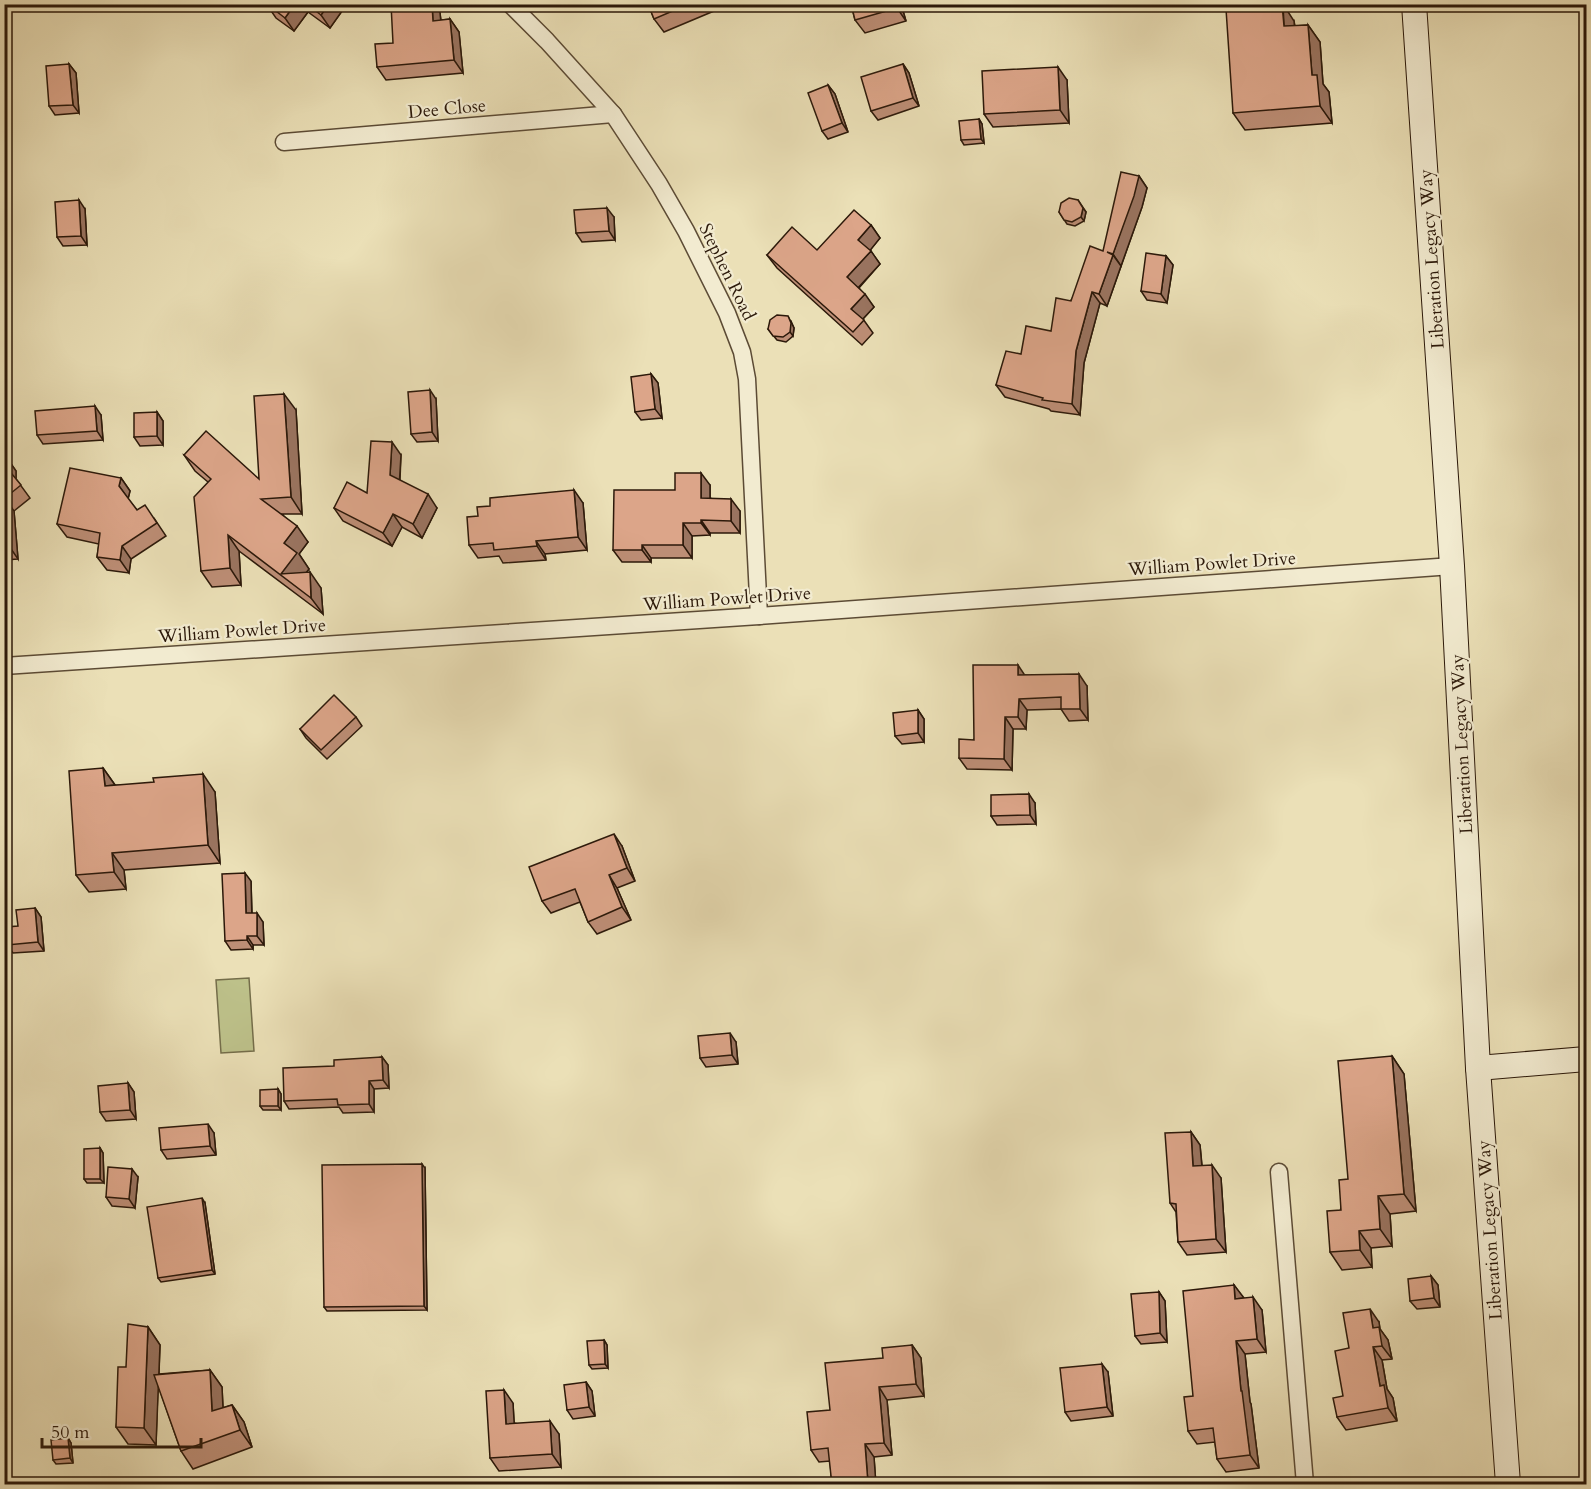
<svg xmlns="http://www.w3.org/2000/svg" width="1591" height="1489" font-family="Cardo,serif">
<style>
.green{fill:#bdc18a;stroke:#746d4a;stroke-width:1.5}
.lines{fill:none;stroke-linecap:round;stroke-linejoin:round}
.street-casing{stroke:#5c4b35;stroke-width:19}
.secondary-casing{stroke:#2c190a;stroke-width:26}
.street{stroke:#f2ebd0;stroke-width:16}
.secondary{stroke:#f2ebd0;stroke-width:24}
.wall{fill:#bd8e76;stroke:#2c190a;stroke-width:1.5}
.shaded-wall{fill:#9a7460;stroke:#2c190a;stroke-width:1.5}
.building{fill:#dca589;stroke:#2c190a;stroke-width:1.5}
.labels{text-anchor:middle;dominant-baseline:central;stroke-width:4.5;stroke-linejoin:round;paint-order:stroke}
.street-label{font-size:18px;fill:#2c190a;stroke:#f2ebd0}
</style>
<rect width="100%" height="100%" fill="#ebe0b7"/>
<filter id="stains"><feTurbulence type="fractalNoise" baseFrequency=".00333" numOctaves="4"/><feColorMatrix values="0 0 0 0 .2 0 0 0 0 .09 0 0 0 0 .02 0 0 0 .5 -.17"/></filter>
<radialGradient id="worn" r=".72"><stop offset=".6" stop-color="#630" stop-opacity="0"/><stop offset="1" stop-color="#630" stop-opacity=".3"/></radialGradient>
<path class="green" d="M249 978 254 1051 221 1053 216 980Z"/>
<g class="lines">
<g class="street-casing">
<g id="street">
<path d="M510 4 547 41 613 114 659 184 686 231 727 313 742 352 747 379 759 616"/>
<path d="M284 142 613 114"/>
<path d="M4 666 759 616 1452 566"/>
<path d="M1279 1172 1305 1484"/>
</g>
</g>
<g class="secondary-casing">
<g id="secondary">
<path d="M1414 4 1452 566 1478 1068 1508 1484"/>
<path d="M1478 1068 1586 1059"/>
</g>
</g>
<use href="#street" class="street"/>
<use href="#secondary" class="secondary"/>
</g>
<g class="wall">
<path d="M347 4 330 28 308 12 294 31 276 18 267 5Z"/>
<path d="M648 4H711L714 11 664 32 654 19Z"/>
<path d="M851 4H901L906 21 865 33 855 20Z"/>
<path d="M440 13 441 20 450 19 459 32 463 73 386 80 377 67 393 43Z"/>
<path d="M1294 21 1295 26 1308 25 1320 42 1323 84 1329 92 1332 123 1245 130 1233 113Z"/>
<path d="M69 64 76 73 79 113 55 115 49 106Z"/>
<path d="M903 64 909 73 919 106 878 120 871 111Z"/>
<path d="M1067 80 1069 123 993 127 984 114Z"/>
<path d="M828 85 835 94 848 132 828 139 822 131Z"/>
<path d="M979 119 982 124 984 143 964 145 961 140Z"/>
<path d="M1139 176 1147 188 1142 207 1107 306 1100 303 1084 363 1080 415 1051 411 1049 409 1005 397 996 385 1021 354 1051 331 1103 251Z"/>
<path d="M1078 200 1086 212 1084 221 1075 226 1067 224 1059 212Z"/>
<path d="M85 209 87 245 63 246 57 237Z"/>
<path d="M614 217 615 240 582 242 576 233Z"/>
<path d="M4 219 10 226V251H4Z"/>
<path d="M871 225 880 238 870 250 880 264 859 288 874 307 863 319 873 333 862 345 777 268 767 255 817 250Z"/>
<path d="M1166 256 1173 265 1167 303 1147 300 1141 291Z"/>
<path d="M791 321 794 328 793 336 786 342 777 340 768 329Z"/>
<path d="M651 374 658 383 662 418 641 420 635 412Z"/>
<path d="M436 399 438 441 417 442 411 434Z"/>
<path d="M296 410 302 514H282L308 542 299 554 309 569 306 573 321 588 323 614 239 551 241 585 212 587 201 571 208 482 195 471 184 455 259 479Z"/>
<path d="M157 412 163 421V445L140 446 134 437Z"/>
<path d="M101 415 103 440 43 444 37 435Z"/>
<path d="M401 455 400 480 437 508 422 538 402 527 392 546 343 521 334 508 367 493Z"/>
<path d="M4 458H7L16 471V479L30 498 14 511 18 559 4 560Z"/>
<path d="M121 478 130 491 128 499 137 510 154 518 166 536 131 559 129 573 107 570 97 557 99 544 67 537 57 524Z"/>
<path d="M710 485V498L740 511V533H710V535L692 536V558H651V562H622L613 550 675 490Z"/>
<path d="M583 503 587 550 545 554 546 560 503 563 499 556 478 558 469 545Z"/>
<path d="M1025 675 1087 686 1088 720 1069 721 1061 709 1027 710 1026 729H1013L1012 770 967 769 959 758Z"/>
<path d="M918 710 924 719V742L902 744 895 736Z"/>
<path d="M356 717 362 726 327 759 306 738 300 729Z"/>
<path d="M103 768 115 785 215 792 220 863 124 870 126 889 89 892 76 875Z"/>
<path d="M1035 803 1036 824 997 825 991 816Z"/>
<path d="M622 846 635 881 617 888 631 920 597 934 588 922 580 902 551 913 542 901Z"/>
<path d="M251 881 252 913 263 922 264 945H253V949L231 950 225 941Z"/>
<path d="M35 908 41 917 44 951 13 953 7 945 18 926Z"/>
<path d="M736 1042 738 1064 706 1067 700 1058Z"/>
<path d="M1392 1056 1404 1074 1416 1211 1390 1214 1392 1246 1371 1248 1372 1267 1342 1270 1330 1252 1348 1179Z"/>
<path d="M382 1057 388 1065 389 1088 374 1089V1112L343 1113 339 1107 289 1109 284 1101 334 1066Z"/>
<path d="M128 1083 134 1092 136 1119 106 1121 100 1112Z"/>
<path d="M278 1089 281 1094V1110H263L260 1106Z"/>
<path d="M1191 1132 1200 1145 1202 1165 1221 1178 1226 1252 1187 1255 1178 1242 1176 1212 1170 1203Z"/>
<path d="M214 1133 216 1155 167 1159 161 1150Z"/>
<path d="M100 1148 103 1153 104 1183H87L84 1179Z"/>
<path d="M425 1168 427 1310 327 1311 324 1307Z"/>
<path d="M138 1177 135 1208 112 1206 106 1197Z"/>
<path d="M205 1203 215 1274 161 1282 158 1278Z"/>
<path d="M1431 1276 1438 1285 1440 1307 1417 1309 1410 1301Z"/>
<path d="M1234 1285 1243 1298 1262 1310 1266 1352 1245 1354 1250 1402 1251 1404 1259 1468 1226 1472 1217 1459 1215 1442 1197 1444 1188 1431 1193 1396Z"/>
<path d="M1159 1292 1165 1301 1167 1342 1141 1344 1135 1336Z"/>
<path d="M1379 1322 1380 1329 1388 1340 1392 1359 1382 1360 1387 1389 1393 1398 1397 1421 1346 1430 1337 1417 1343 1396 1349 1348Z"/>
<path d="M148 1327 160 1345 159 1374 210 1370 222 1387 223 1408 232 1405 244 1422 252 1447 193 1469 181 1451 158 1385 156 1445 128 1444 116 1427 126 1367Z"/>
<path d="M604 1340 607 1345 608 1368 592 1369 589 1365Z"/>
<path d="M912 1345 921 1358 924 1396 887 1400 892 1455 874 1457 876 1485H832L830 1461 819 1462 811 1450 830 1410 883 1358Z"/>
<path d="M1108 1372 1113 1416 1071 1421 1065 1412Z"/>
<path d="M586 1382 592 1391 595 1416 573 1419 567 1410Z"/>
<path d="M513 1403 514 1423 559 1434 561 1467 499 1471 490 1458Z"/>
<path d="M68 1438 71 1443 73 1463 56 1464 53 1460Z"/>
</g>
<g class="shaded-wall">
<path d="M295 4H303L308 12 294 31 285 18Z"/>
<path d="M329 4H347L330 28 321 15Z"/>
<path d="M432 4H435L440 13 442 34 433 21Z"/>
<path d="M896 4H901L906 21 897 8Z"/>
<path d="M1283 4 1294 21 1296 44 1284 26Z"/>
<path d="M450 19 459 32 463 73 454 60Z"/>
<path d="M1308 25 1320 42 1323 84 1329 92 1332 123 1320 106 1312 75Z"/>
<path d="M69 64 76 73 79 113 73 105Z"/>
<path d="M903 64 909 73 919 106 913 98Z"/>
<path d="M1058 67 1067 80 1069 123 1060 110Z"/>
<path d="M828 85 835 94 848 132 842 123Z"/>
<path d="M979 119 982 124 984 143 981 139Z"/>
<path d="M4 156 7 160V187L4 183Z"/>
<path d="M1139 176 1147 188 1142 207 1121 266 1113 254Z"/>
<path d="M79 200 85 209 87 245 81 236Z"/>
<path d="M607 208 614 217 615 240 609 231Z"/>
<path d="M1083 208 1086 212 1084 221 1081 217Z"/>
<path d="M4 219 10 226V251L4 243Z"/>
<path d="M871 225 880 238 868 253 858 240Z"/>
<path d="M871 251 880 264 856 290 847 277Z"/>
<path d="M1113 255 1121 266 1107 306 1099 294Z"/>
<path d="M1166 256 1173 265 1167 303 1161 294Z"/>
<path d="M1092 292 1100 303 1084 363 1080 415 1072 404 1076 351Z"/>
<path d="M865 294 874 307 860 322 851 309Z"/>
<path d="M788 316 794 328 793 336 790 332Z"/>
<path d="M651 374 658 383 662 418 655 409Z"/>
<path d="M430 390 436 399 438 441 432 432Z"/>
<path d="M284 394 296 410 302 514 291 497Z"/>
<path d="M95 406 101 415 103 440 97 431Z"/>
<path d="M157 412 163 421V445L157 436Z"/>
<path d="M392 442 401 455 399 488 390 475Z"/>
<path d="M7 458 16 471V481L7 468Z"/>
<path d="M701 473 710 485V511L701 498Z"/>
<path d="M121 478 130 491 128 499 119 486Z"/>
<path d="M574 490 583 503 587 550 578 537Z"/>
<path d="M428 494 437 508 422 538 413 524Z"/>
<path d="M5 498 14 511 18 559 9 546Z"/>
<path d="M731 499 740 511V533L731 521Z"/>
<path d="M393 514 402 527 392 546 383 533Z"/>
<path d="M701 520 710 533V535L701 523Z"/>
<path d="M683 523 692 536V558L683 545Z"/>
<path d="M297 526 308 542 299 554 309 569 296 586 281 574 284 543Z"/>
<path d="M228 535 239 551 241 585 230 568Z"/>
<path d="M536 541 545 554 546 560 537 546Z"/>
<path d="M642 545 651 558V562L642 550Z"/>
<path d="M122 546 131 559 129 573 120 560Z"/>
<path d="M310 572 321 588 323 614 311 598Z"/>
<path d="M1018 665 1026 677 1018 675Z"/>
<path d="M1079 674 1087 686 1088 720 1080 709Z"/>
<path d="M1019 699 1027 710 1026 729 1018 717Z"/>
<path d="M918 710 924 719V742L918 733Z"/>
<path d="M1005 717 1013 729 1012 770 1004 759Z"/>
<path d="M103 768 115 785 105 786Z"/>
<path d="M203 774 215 792 220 863 208 845Z"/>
<path d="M1029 794 1035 803 1036 824 1030 815Z"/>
<path d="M614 834 622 846 635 881 627 868Z"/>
<path d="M112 853 124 870 126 889 114 872Z"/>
<path d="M245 873 251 881 252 922 246 913Z"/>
<path d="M609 875 617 888 631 920 622 907Z"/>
<path d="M35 908 41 917 44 951 38 942Z"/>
<path d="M257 913 263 922 264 945 257 936Z"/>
<path d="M247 936 253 945V949L247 940Z"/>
<path d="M730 1033 736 1042 738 1064 732 1055Z"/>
<path d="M1392 1056 1404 1074 1416 1211 1404 1194Z"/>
<path d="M382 1057 388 1065 389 1088 383 1080Z"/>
<path d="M369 1081 374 1089V1112L369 1104Z"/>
<path d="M128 1083 134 1092 136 1119 130 1110Z"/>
<path d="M278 1089 281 1094V1110L278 1106Z"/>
<path d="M208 1124 214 1133 216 1155 210 1146Z"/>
<path d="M1191 1132 1200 1145 1203 1179 1193 1166Z"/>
<path d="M100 1148 103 1153 104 1183 100 1179Z"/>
<path d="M422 1164 425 1168 427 1310 424 1306Z"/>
<path d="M1212 1165 1221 1178 1226 1252 1216 1239Z"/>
<path d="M132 1169 138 1177 135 1208 129 1199Z"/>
<path d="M1378 1196 1390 1214 1392 1246 1380 1229Z"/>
<path d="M202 1198 205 1203 215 1274 212 1270Z"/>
<path d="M1359 1231 1371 1248 1372 1267 1360 1250Z"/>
<path d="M1431 1276 1438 1285 1440 1307 1434 1298Z"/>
<path d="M1234 1285 1244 1298 1235 1299Z"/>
<path d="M1159 1292 1165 1301 1167 1342 1160 1333Z"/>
<path d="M1253 1297 1262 1310 1266 1352 1257 1339Z"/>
<path d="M1370 1309 1379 1322 1380 1329 1388 1340 1392 1359 1382 1346 1373 1328Z"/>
<path d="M148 1327 160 1345 156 1445 144 1428Z"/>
<path d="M604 1340 607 1345 608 1368 605 1364Z"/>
<path d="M1236 1341 1245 1354 1250 1402 1251 1404 1259 1468 1250 1455 1241 1391Z"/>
<path d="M912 1345 921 1358 924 1396 916 1384Z"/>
<path d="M1373 1347 1382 1360 1387 1389 1393 1398 1397 1421 1388 1408 1380 1386Z"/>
<path d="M1102 1364 1108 1372 1113 1416 1107 1407Z"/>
<path d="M210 1370 222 1387 224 1429 212 1411Z"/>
<path d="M586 1382 592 1391 595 1416 589 1407Z"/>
<path d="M879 1387 887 1400 892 1455 884 1443Z"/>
<path d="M504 1390 513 1403 515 1437 506 1424Z"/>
<path d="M232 1405 244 1422 252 1447 240 1430Z"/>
<path d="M550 1421 559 1434 561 1467 552 1454Z"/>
<path d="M68 1438 71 1443 73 1463 70 1458Z"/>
<path d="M865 1444 874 1457 876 1485H869L868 1483Z"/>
</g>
<g class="building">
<path d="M267 4H295L285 18Z"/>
<path d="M307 4H329L321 15Z"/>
<path d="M391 4H432L433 21 450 19 454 60 377 67 375 44 393 43Z"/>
<path d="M648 4H689L654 19Z"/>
<path d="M851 4H896L897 8 855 20Z"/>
<path d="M1282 4 1284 26 1308 25 1312 75H1317L1320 106 1233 113 1226 9Z"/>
<path d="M69 64 73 105 49 106 46 66Z"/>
<path d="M903 64 913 98 871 111 861 77Z"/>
<path d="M1058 67 1060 110 984 114 982 71Z"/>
<path d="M828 85 842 123 822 131 808 93Z"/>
<path d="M979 119 981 139 961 140 959 121Z"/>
<path d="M1121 172 1139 176 1134 196 1113 254 1107 252 1113 255 1099 294 1092 292 1076 351 1072 404 1042 400 1043 398 996 385 1006 351 1021 354 1026 326 1051 331 1056 298 1071 301 1090 246 1103 251Z"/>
<path d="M1069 198 1078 200 1083 208 1081 217 1072 222 1064 220 1059 212 1061 203Z"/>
<path d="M79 200 81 236 57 237 55 202Z"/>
<path d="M607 208 609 231 576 233 574 210Z"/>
<path d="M854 210 871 225 858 240 871 251 847 277 865 294 851 309 864 320 853 332 767 255 792 227 817 250Z"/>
<path d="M1146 253 1166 256 1161 294 1141 291Z"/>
<path d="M777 315 788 316 791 323 790 332 783 337 773 336 768 329 770 320Z"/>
<path d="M651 374 655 409 635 412 631 377Z"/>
<path d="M430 390 432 432 411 434 408 392Z"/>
<path d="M284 394 291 497 261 499 297 526 284 543 297 553 281 574 310 572 311 598 228 535 230 568 201 571 194 497 211 479 184 455 206 431 259 479 254 396Z"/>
<path d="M95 406 97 431 37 435 35 411Z"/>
<path d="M157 412V436L134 437V413Z"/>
<path d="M371 441 392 442 390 475 428 494 413 524 393 514 383 533 334 508 347 482 367 493Z"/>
<path d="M4 458H7V468L21 485 5 498 9 546H4Z"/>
<path d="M70 468 121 478 119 486 137 510 145 505 157 523 122 546 120 560 97 557 100 533 57 524Z"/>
<path d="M675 473H701V498L731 499V521L701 520V523H683V545H642V550H613L614 490H675Z"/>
<path d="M574 490 578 537 536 541 537 546 494 550 493 543 469 545 467 517 478 516 477 507 490 506V498Z"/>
<path d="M973 665H1018V675L1079 674 1080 709H1061V697L1019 699 1018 717H1005L1004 759 959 758V739L974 740Z"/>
<path d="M334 695 356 717 321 750 300 729Z"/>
<path d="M918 710V733L895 736 893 713Z"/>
<path d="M103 768 105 786 154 782 153 778 203 774 208 845 112 853 114 872 76 875 69 771Z"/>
<path d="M1029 794 1030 815 991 816V795Z"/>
<path d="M614 834 627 868 609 875 622 907 588 922 575 889 542 901 529 867Z"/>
<path d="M245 873 246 913H257V936H247V940L225 941 222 874Z"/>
<path d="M35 908 38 942 7 945 6 927 18 926 16 910Z"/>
<path d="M730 1033 732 1055 700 1058 698 1036Z"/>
<path d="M1392 1056 1404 1194 1378 1196 1380 1229 1359 1231 1360 1250 1330 1252 1327 1211 1341 1210 1339 1180 1348 1179 1338 1061Z"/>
<path d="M382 1057 383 1080 369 1081V1104L338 1105 337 1099 284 1101 283 1068 334 1066V1060Z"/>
<path d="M128 1083 130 1110 100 1112 98 1086Z"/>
<path d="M278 1089V1106H260V1090Z"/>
<path d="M208 1124 210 1146 161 1150 159 1128Z"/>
<path d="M1191 1132 1193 1166 1212 1165 1216 1239 1178 1242 1176 1204 1170 1203 1165 1133Z"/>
<path d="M100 1148V1179H84V1149Z"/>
<path d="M422 1164 424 1306 324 1307 322 1165Z"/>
<path d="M108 1167 132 1169 129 1199 106 1197Z"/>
<path d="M202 1198 212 1270 158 1278 147 1207Z"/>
<path d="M1431 1276 1434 1298 1410 1301 1408 1279Z"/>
<path d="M1234 1285 1235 1299 1253 1297 1257 1339 1236 1341 1241 1391H1242L1250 1455 1217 1459 1213 1428 1188 1431 1184 1397 1193 1396 1183 1291Z"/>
<path d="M1159 1292 1160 1333 1135 1336 1131 1294Z"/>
<path d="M1370 1309 1373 1328 1379 1327 1382 1346 1373 1347 1380 1386 1384 1385 1388 1408 1337 1417 1333 1398 1343 1396 1335 1351 1349 1348 1343 1313Z"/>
<path d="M128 1324 148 1327 144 1428 116 1427 118 1367H126Z"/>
<path d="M604 1340 605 1364 589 1365 587 1341Z"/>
<path d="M912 1345 916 1384 879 1387 884 1443 865 1444 868 1483 832 1485 828 1448 811 1450 807 1412 830 1410 825 1363 883 1358 882 1348Z"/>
<path d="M1102 1364 1107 1407 1065 1412 1060 1368Z"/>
<path d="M210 1370 212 1411 232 1405 240 1430 181 1451 154 1375Z"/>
<path d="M586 1382 589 1407 567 1410 564 1385Z"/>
<path d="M504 1390 506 1424 550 1421 552 1454 490 1458 486 1391Z"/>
<path d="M68 1438 70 1458 53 1460 51 1440Z"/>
</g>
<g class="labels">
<g class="street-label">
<text transform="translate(447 109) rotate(-5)">Dee Close</text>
<text transform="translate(1432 259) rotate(-94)">Liberation Legacy Way</text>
<text transform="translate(727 272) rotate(64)">Stephen Road</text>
<text transform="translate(1212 564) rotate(-4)">William Powlet Drive</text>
<text transform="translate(727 599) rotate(-4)">William Powlet Drive</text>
<text transform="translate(242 631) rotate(-4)">William Powlet Drive</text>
<text transform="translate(1462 744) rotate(-93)">Liberation Legacy Way</text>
<text transform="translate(1490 1230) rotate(-94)">Liberation Legacy Way</text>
</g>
</g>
<rect width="1591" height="1489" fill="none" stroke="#ebe0b7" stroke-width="24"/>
<rect x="6" y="6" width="1579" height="1477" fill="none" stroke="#2c190a" stroke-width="3"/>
<rect x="12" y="12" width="1567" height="1465" fill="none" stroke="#2c190a" stroke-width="1.5"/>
<path d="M42 1438v9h159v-9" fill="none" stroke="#2c190a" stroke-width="3"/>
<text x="51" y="1438" font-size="18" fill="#2c190a" stroke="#f2ebd0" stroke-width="4.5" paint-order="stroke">50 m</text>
<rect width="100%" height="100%" filter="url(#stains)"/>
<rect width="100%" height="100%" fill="url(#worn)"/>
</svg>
